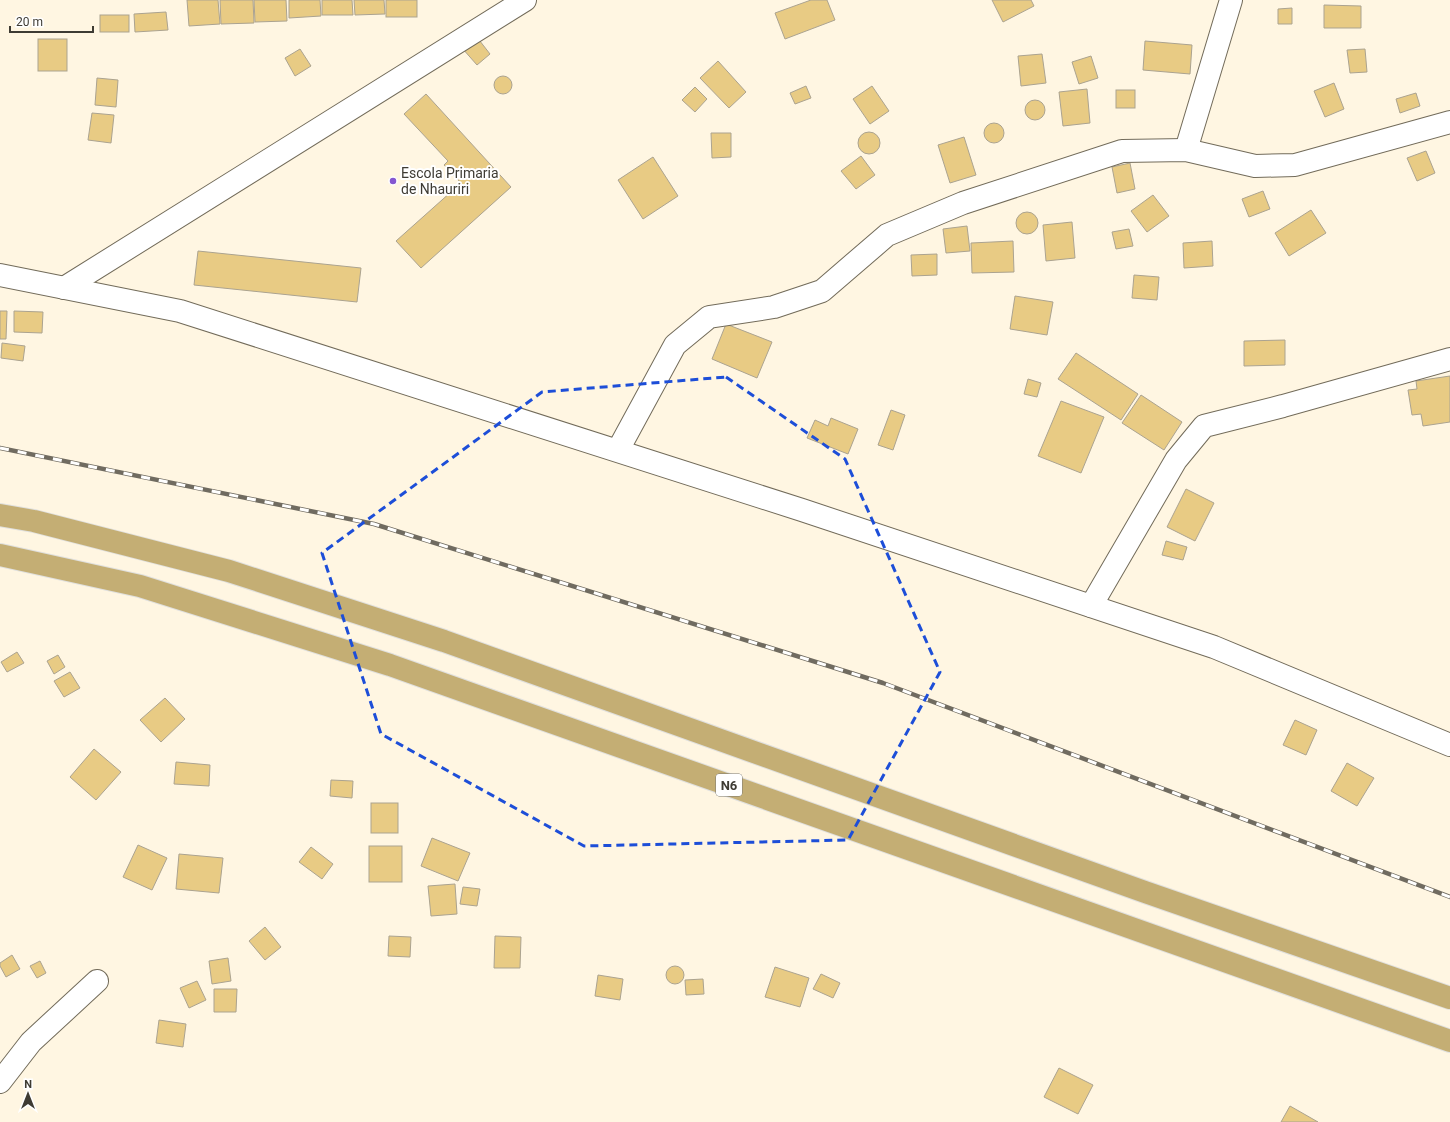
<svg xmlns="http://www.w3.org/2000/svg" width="1450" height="1122" font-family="Roboto,sans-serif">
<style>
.building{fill:#e8cb84;stroke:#aba390}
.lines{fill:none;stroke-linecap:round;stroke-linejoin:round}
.minor-casing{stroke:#726b5a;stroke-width:24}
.trunk-casing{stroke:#e0e0de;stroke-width:24}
.minor{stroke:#fff;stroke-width:22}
.trunk{stroke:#c4ae74;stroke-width:22}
.rail-casing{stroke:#706b60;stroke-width:4.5}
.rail{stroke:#fff;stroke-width:3;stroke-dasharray:9;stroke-linecap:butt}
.marked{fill:none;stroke:#1d4ed8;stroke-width:3;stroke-dasharray:8 5;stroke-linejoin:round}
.poi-dot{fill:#8456d0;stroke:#fff;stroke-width:1.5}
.labels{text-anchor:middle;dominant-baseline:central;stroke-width:4;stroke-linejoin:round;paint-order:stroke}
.shield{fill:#fff;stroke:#787670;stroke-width:1}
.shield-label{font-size:13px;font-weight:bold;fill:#3e3b33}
.poi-label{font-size:14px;fill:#3e3b33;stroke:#fff;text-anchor:start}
</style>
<rect width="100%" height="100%" fill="#fff6e2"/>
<g class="building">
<path d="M187 0H218L220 24 189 26Z"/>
<path d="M220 0H253L254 23 221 24Z"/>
<path d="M254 0H286L287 21 255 22Z"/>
<path d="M289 0H320L321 16 289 18Z"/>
<path d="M322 0H352L353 15H322Z"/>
<path d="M354 0H384L385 14 355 15Z"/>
<rect x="386" y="0" width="31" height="17"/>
<path d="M811 0H827L835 20 785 39 775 13Z"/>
<path d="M992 0H1031L1034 6 1003 22Z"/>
<path d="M1324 5 1361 6V28H1324Z"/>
<path d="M1292 8V24H1278V9Z"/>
<path d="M166 12 168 30 135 32 134 14Z"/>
<rect x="100" y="15" width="29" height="17"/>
<path d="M476 36 490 54 477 65 462 48Z"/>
<rect x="38" y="39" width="29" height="32"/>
<path d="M1145 41 1192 45 1190 74 1143 70Z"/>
<path d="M300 49 311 66 295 76 285 58Z"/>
<path d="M1365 49 1367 72 1350 73 1347 50Z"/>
<path d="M1042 54 1046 83 1021 86 1018 56Z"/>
<path d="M1091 56 1098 78 1079 84 1072 62Z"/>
<path d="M718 61 746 92 729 108 700 78Z"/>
<circle cx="503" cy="85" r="9"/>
<path d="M97 78 118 80 116 107 95 105Z"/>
<path d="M1334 83 1344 109 1325 117 1314 91Z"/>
<path d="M806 86 811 98 795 104 790 93Z"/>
<path d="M872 86 889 111 870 124 853 99Z"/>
<path d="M695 87 707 99 695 112 682 100Z"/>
<path d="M1087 89 1090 123 1063 126 1059 92Z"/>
<rect x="1116" y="90" width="19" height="18"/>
<path d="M1416 93 1420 106 1400 113 1396 99Z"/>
<path d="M426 94 511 187 421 268 396 241 461 183 444 165 448 161 404 114Z"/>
<circle cx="1035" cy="110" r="10"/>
<path d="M92 113 114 115 111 143 88 140Z"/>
<circle cx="994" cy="133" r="10"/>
<circle cx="869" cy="143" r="11"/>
<path d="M711 133H731V157L712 158Z"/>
<path d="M964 137 976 175 950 183 938 145Z"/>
<path d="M1426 151 1435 173 1417 181 1407 158Z"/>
<path d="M861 156 875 175 856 189 841 171Z"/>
<path d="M653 157 678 196 643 219 618 180Z"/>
<path d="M1130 163 1135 189 1117 193 1112 167Z"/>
<path d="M1263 191 1270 209 1249 217 1242 199Z"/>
<path d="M1153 195 1169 216 1147 232 1131 211Z"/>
<path d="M1311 210 1326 233 1289 256 1275 233Z"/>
<circle cx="1027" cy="223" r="11"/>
<path d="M1072 222 1075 258 1046 261 1043 225Z"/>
<path d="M967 226 970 251 946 253 943 229Z"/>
<path d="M1129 229 1133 246 1116 249 1112 232Z"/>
<path d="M1013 241 1014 272 972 273 971 243Z"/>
<path d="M1212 241 1213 266 1184 268 1183 243Z"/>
<path d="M198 251 361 268 357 302 194 285Z"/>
<path d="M937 254V275L912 276 911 255Z"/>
<path d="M1134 275 1159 277 1157 300 1132 298Z"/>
<path d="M1015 296 1053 302 1047 335 1010 329Z"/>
<path d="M0 311H7L6 339H0Z"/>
<path d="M14 311 43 312 42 333 14 332Z"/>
<path d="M726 324 772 342 757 378 712 359Z"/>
<path d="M1285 340V365L1244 366V341Z"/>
<path d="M2 343 25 346 23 361 1 358Z"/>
<path d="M1076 353 1138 394 1121 420 1058 379Z"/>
<path d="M1450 376V422L1423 426 1421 414 1412 415 1408 390 1417 389 1416 381Z"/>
<path d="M1028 379 1041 383 1037 397 1024 394Z"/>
<path d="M1141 395 1182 422 1164 450 1122 423Z"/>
<path d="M1061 401 1104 417 1081 473 1038 456Z"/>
<path d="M891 410 905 415 893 450 878 445Z"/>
<path d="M831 418 858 429 848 454 807 438 815 420 828 426Z"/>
<path d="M1186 489 1214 503 1195 541 1167 527Z"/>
<path d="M1166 541 1187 547 1183 560 1162 555Z"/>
<path d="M17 652 24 663 7 672 1 662Z"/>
<path d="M58 655 65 667 54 674 47 661Z"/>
<path d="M70 672 80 688 64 697 54 681Z"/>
<path d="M165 698 185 719 161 742 140 720Z"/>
<path d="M1295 720 1317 730 1306 755 1283 745Z"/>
<path d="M94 749 121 772 96 800 70 777Z"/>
<path d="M176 762 210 765 209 786 174 784Z"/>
<path d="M1347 763 1374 778 1357 806 1331 791Z"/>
<path d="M331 780 353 781 352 798 330 796Z"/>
<rect x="371" y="803" width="27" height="30"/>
<path d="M432 838 470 853 458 881 421 866Z"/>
<path d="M138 845 167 858 152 890 123 877Z"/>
<rect x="369" y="846" width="33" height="36"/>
<path d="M311 847 333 864 322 879 299 862Z"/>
<path d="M179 854 223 858 219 893 176 889Z"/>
<path d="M455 884 457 914 431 916 428 886Z"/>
<path d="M463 887 480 889 477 906 460 904Z"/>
<path d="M265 927 281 947 265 960 249 941Z"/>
<path d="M389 936 411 937 410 957 388 956Z"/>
<path d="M495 936 521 937 520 968H494Z"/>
<path d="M12 955 20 969 6 977 0 966V963Z"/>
<path d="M228 958 231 981 212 984 209 961Z"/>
<path d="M40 961 46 973 37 978 30 966Z"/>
<circle cx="675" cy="975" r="9"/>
<path d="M775 967 809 978 800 1007 765 997Z"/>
<path d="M821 974 840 983 833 998 813 989Z"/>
<path d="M598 975 623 979 620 1000 595 996Z"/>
<path d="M703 979 704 994 686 995 685 980Z"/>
<path d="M197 981 206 1000 189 1008 180 988Z"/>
<path d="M214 989H237L236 1012H214Z"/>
<path d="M159 1020 186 1024 183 1047 156 1043Z"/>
<path d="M1059 1068 1093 1085 1078 1114 1044 1097Z"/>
<path d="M1290 1106 1318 1122H1281Z"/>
</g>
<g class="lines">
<g class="minor-casing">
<g id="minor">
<path d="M1186 150 1231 0"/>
<path d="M0 275 180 311 802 510 1214 647 1450 745"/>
<path d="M64 288 525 0"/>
<path d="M618 450 675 345 709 317 774 307 822 291 887 235 963 203 1122 151 1186 150 1255 166 1295 165 1450 122"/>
<path d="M1091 606 1176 460 1204 426 1283 406 1450 359"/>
<path d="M0 1082 31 1042 97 981"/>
</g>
</g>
<g class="trunk-casing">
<g id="trunk">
<path d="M0 515 34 521 229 571 444 641 1145 892 1450 998"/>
<path d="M0 555 140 586 390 665 1450 1041"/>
</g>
</g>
<use href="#minor" class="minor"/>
<use href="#trunk" class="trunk"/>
<g class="rail-casing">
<path id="rail" d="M0 448 374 524 883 683 1450 897"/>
</g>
<use href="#rail" class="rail"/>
</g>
<path class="marked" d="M726 377 845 459 940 672 848 840 584 846 381 734 322 553 542 392Z"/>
<circle class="poi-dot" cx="393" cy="181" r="4"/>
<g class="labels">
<rect class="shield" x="716" y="774" width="26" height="22" rx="3"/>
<g class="shield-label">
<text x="729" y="785">N6</text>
</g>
<g class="poi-label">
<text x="401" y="173">Escola Primaria<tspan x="401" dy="16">de Nhauriri</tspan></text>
</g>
</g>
<g transform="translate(28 1094)" stroke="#ffffff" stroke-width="3" paint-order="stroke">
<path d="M0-3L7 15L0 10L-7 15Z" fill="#3e3b33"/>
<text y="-6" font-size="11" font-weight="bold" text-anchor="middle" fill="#3e3b33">N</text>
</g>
<path d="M10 26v6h83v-6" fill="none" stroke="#3e3b33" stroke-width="2"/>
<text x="16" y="26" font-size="12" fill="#3e3b33" stroke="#ffffff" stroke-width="3" paint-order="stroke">20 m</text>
</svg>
